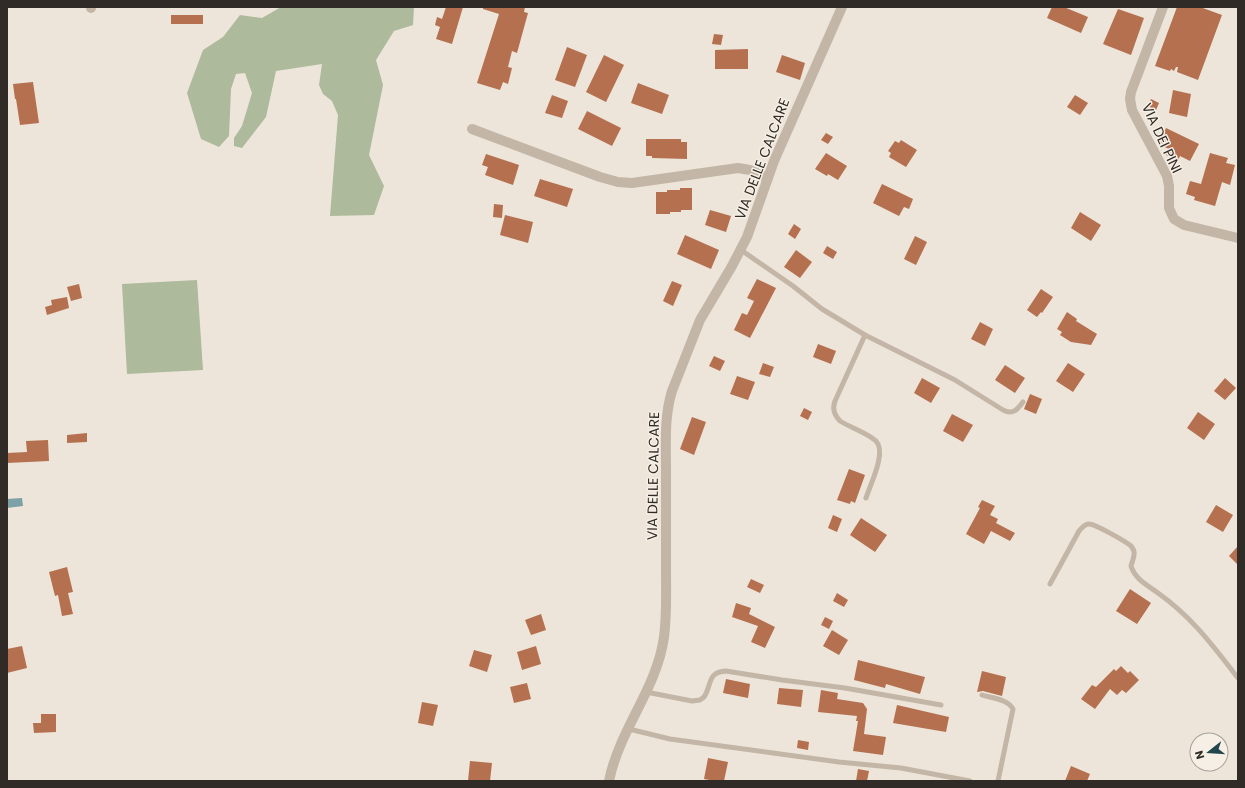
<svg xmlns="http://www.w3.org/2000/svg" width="1245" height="788" font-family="Poppins,sans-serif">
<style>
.green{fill:#adba9c}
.water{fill:#7ca1a6}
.building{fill:#b5704f}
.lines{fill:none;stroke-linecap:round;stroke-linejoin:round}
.lane{stroke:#c3b6a7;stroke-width:5}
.street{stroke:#c3b6a7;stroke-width:10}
.labels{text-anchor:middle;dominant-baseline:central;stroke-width:3;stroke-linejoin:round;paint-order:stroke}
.street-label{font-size:14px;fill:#312b27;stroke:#f6efe5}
</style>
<rect width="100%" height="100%" fill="#ede5d9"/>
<g class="green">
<path d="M281 7H414L413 25 394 31 376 60 383 85 369 155 384 186 374 215 330 216 338 115 332 101 323 94 319 85 322 64 276 71 266 117 242 148 234 146V138L242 126 252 93 245 73 236 74 231 89 229 136 219 147 201 139 187 93 203 50 223 37 240 15 262 18Z"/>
<path d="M197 280 203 370 127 374 122 284Z"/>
</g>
<path class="water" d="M22 498 23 506 7 508V499Z"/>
<g class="building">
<path d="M446 7H463L452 44 436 39 440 27 435 25 437 17 442 19Z"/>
<path d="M483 7H525L524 12 528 13 517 53 512 51 508 67 512 68 508 84 503 82 500 90 477 83 499 14 483 9Z"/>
<path d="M1052 7H1064L1088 17 1081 33 1047 18Z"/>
<path d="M1177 7H1200L1222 15 1198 80 1177 72 1178 67H1176L1174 71 1171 69 1170 71 1155 66Z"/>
<path d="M1118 9 1144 18 1131 55 1103 44Z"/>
<rect x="171" y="15" width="32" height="9"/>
<path d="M714 34 723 35 721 45 712 44Z"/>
<path d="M567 47 587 55 575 87 555 80Z"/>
<path d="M748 49V69H715V50Z"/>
<path d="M604 55 624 65 606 102 586 92Z"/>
<path d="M782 55 805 63 800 80 776 72Z"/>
<path d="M33 82 39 123 20 125 16 99H15L13 84Z"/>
<path d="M638 83 669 95 662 114 631 103Z"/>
<path d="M1173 90 1191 94 1187 117 1169 113Z"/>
<path d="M552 95 568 101 562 118 545 113Z"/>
<path d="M1075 95 1088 103 1080 115 1067 107Z"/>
<path d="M1151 99 1159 103 1156 110 1147 106Z"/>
<path d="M587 111 621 128 612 146 578 129Z"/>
<path d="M1166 128 1199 144 1190 161 1180 156 1178 161 1166 155 1169 149 1158 144Z"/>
<path d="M826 133 833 137 828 144 821 140Z"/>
<path d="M646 139H681V142H687V159L652 158V156H646Z"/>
<path d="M901 140 917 150 906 167 889 157 891 153 888 151 895 141 899 143Z"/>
<path d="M826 153 847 166 838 180 828 174 827 176 815 169Z"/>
<path d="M1210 153 1228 158 1226 163 1235 165 1230 185 1222 182 1215 206 1194 200 1195 197 1186 194 1190 181 1201 184Z"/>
<path d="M486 154 519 165 513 185 485 175 488 167 482 165Z"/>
<path d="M540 179 573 189 567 207 534 196Z"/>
<path d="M882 184 913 199 909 209 904 207 899 216 873 203Z"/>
<path d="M680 188H692V210H681V212H670V214H656V192H667V190H680Z"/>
<path d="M494 204 503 205 502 218 493 217Z"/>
<path d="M710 210 731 216 726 232 705 225Z"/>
<path d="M1080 212 1101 225 1091 241 1071 228Z"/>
<path d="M505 215 533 222 528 243 500 235Z"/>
<path d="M794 224 801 229 795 239 788 234Z"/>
<path d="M685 235 719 250 711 269 677 254Z"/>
<path d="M915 236 927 242 916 265 904 259Z"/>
<path d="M827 246 837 252 833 259 823 253Z"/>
<path d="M796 250 812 262 800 278 784 267Z"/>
<path d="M757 279 776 288 750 338 734 330 742 313 747 315 754 301 747 298Z"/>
<path d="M672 281 682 285 673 306 663 301Z"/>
<path d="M79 284 82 298 71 301 67 287Z"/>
<path d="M1041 289 1053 297 1042 313 1041 312 1037 317 1027 310Z"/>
<path d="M67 297 69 308 47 315 45 307 52 305 51 300Z"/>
<path d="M1067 312 1077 319 1076 321 1097 334 1091 345 1071 342 1060 335 1062 332 1057 329Z"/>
<path d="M980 322 993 329 985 346 971 339Z"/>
<path d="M818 344 836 351 831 364 813 357Z"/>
<path d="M714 356 725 361 720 371 709 366Z"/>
<path d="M763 363 774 367 770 377 759 374Z"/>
<path d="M1068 363 1085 374 1073 392 1056 381Z"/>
<path d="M1005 365 1025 378 1015 393 995 380Z"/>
<path d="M737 376 755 382 748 400 730 394Z"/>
<path d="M922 378 940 388 931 403 914 393Z"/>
<path d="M1225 378 1236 388 1225 400 1214 391Z"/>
<path d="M1030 394 1042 399 1036 414 1024 409Z"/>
<path d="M804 408 812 412 808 420 800 416Z"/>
<path d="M1198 412 1215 424 1204 440 1187 428Z"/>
<path d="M952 414 973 425 963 442 943 431Z"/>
<path d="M692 417 706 422 694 455 680 449Z"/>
<path d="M87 433V442L67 443V435Z"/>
<path d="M48 440 49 461 7 463V453L27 452 26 441Z"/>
<path d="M849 469 865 475 855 503 851 501 850 504 837 500Z"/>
<path d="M982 500 995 506 990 515 998 519 996 523 1015 533 1010 541 991 531 984 544 966 534 980 508 978 507Z"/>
<path d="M1216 505 1233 515 1223 532 1206 522Z"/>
<path d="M833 515 842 519 837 532 828 528Z"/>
<path d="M861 518 887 535 875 552 850 535Z"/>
<path d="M1238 546V565L1229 556Z"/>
<path d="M67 567 73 592 68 593 73 614 62 616 58 595 55 596 49 572Z"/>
<path d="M751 579 764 585 760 593 747 587Z"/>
<path d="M1130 589 1151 603 1137 624 1116 611Z"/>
<path d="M837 593 848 600 844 607 833 601Z"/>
<path d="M736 603 751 608 749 614 775 627 765 648 751 642 758 626 732 617Z"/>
<path d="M541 614 546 630 531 635 525 620Z"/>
<path d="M825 617 833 621 829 629 821 625Z"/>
<path d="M832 630 848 640 839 655 823 646Z"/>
<path d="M22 646 27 668 7 673V649Z"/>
<path d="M536 646 541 664 522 670 517 652Z"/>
<path d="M474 650 492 655 487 672 469 666Z"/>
<path d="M858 660 925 677 920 694 886 684 885 688 854 680Z"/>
<path d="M1121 666 1128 673 1130 671 1139 680 1126 693 1122 690 1117 695 1110 689 1095 709 1081 699 1092 685 1096 687 1114 669 1116 671Z"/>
<path d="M982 671 1006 677 1002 696 983 691 977 692Z"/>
<path d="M726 679 750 684 748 698 723 693Z"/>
<path d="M527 683 531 699 514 703 510 687Z"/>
<path d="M779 688 803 690 801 707 777 704Z"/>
<path d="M821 690 838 693 837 699 863 703 867 709 864 734 886 737 883 755 853 751 858 721H856L857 716 818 712Z"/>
<path d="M422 702 438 705 433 726 418 723Z"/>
<path d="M897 705 949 717 946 732 893 723Z"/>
<path d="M41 714H56V732L34 733 33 723H41Z"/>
<path d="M798 740 809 742 808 750 797 748Z"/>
<path d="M708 758 728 762 724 781H715L704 779Z"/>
<path d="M470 761 492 763 490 781H468Z"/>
<path d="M1071 766 1090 774 1087 781H1065Z"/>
<path d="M858 769 869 771 867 781H856Z"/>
</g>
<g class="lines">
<g class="lane">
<path d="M741 250 793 286 822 309 865 335 955 380 1003 410C1013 415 1017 410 1023 402"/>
<path d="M865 335 835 401C832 409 834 415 840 421 851 428 866 432 876 441 887 452 870 485 866 498"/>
<path d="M1050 584 1079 531C1082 528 1084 524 1089 524 1095 524 1125 541 1131 546 1137 553 1133 558 1131 566 1135 579 1147 585 1158 593 1192 617 1213 646 1238 678"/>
<path d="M646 692 692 701 700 700 704 697C712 685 707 672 726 671L782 680 845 688 941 705"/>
<path d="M982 695C991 698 1008 699 1013 709L998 781"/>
<path d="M629 729 670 739 839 762 901 768 970 781"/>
</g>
<g class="street">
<path d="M91 7V8"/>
<path d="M1163 7 1131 92 1130 99 1132 110 1167 176 1169 186V208L1174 219 1184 225 1238 238"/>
<path d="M472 129 600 177 618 182 632 183 738 168 750 170 768 178"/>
<path d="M609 781C619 730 657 689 664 637 667 615 666 592 666 570 666 537 666 503 666 470 666 444 664 417 672 391L700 320 732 266 747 237 774 161 842 7"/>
</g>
</g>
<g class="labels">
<g class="street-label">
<text transform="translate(1162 138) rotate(65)">VIA DEI PINI</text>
<text transform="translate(762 159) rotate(-69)">VIA DELLE CALCARE</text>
<text transform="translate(653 476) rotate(-89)">VIA DELLE CALCARE</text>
</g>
</g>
<rect width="1245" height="788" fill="none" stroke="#312b27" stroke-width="16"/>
<g transform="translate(1209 752) rotate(253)"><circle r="19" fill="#f6efe5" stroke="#a7a199"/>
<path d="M0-3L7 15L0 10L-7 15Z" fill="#22464d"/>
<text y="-6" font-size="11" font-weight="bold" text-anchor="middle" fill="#312b27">N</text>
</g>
</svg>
